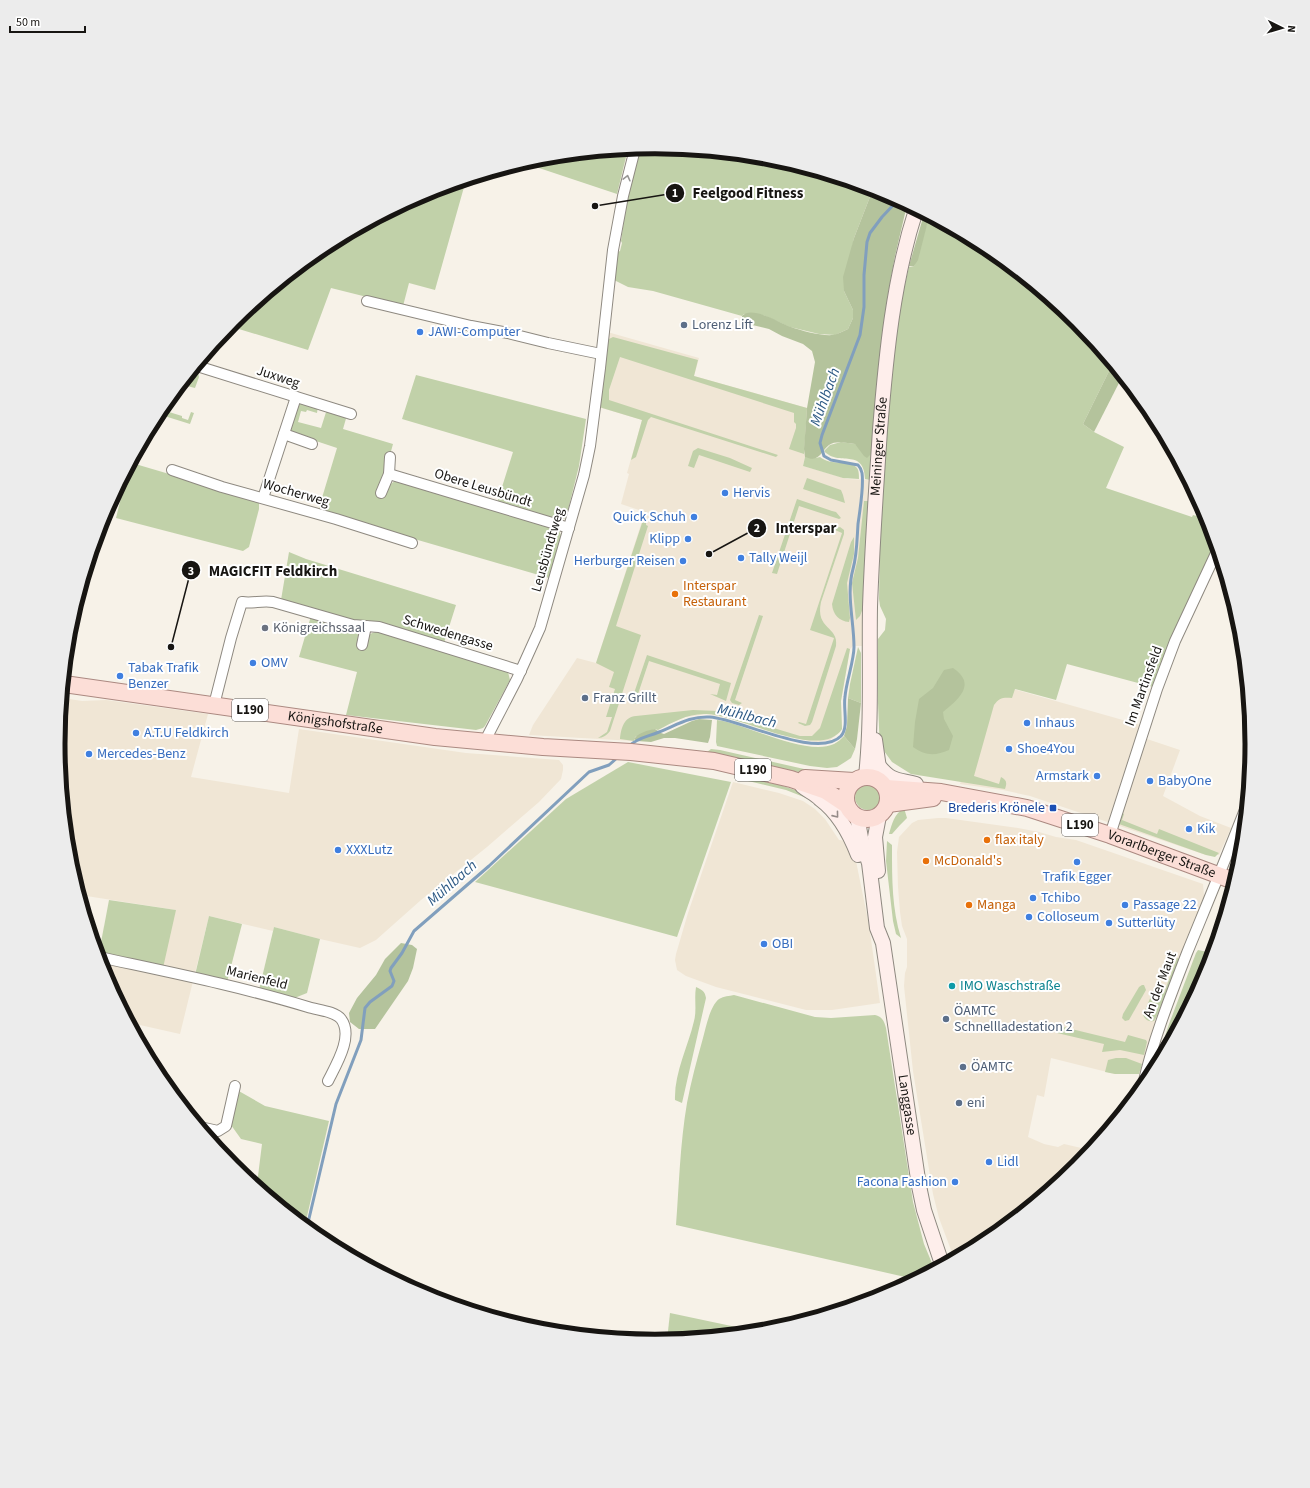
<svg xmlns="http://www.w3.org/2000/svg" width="1310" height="1488" font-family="'Source Sans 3',sans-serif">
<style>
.built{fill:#f0e6d5}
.green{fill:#c1d1a9}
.forest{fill:#b4c39c}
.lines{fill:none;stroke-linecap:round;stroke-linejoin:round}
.stream{stroke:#819fbd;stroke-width:3}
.minor-casing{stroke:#8e8980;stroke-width:12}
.secondary-casing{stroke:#8e8980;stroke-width:16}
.primary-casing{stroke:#ab8981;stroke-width:18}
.minor{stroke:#fff;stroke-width:10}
.secondary{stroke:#feeeeb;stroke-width:14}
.primary{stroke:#fcded7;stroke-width:16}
.oneway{stroke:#979694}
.oneway2{stroke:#968c89}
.service-dot{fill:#5c6f8a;stroke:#fff;stroke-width:1.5}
.shop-dot{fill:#3f7fe0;stroke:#fff;stroke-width:1.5}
.food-dot{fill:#e8710a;stroke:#fff;stroke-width:1.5}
.worship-dot{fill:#6b7280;stroke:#fff;stroke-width:1.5}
.transit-dot{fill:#1a4fb4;stroke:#fff;stroke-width:1.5}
.culture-dot{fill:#0f9aa8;stroke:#fff;stroke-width:1.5}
.labels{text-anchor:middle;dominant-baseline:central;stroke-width:4;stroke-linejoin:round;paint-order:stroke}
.shield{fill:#fff;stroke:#5d5b59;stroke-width:1}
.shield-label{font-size:13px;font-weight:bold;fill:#171512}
.service-label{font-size:14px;fill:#4e5e75;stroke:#fff;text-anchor:start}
.shop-label{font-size:14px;fill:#366cbe;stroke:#fff;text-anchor:start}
.street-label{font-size:14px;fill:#171512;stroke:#fff}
.food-label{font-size:14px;fill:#c56008;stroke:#fff;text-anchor:start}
.worship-label{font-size:14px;fill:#5b616d;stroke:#fff;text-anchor:start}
.transit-label{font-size:14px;fill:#164399;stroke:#fff;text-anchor:end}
.culture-label{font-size:14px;fill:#0d838f;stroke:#fff;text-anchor:start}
.water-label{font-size:15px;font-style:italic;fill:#2e5a85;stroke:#fff}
.rim{fill:none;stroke:#171512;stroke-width:5}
.leader{fill:none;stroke:#171512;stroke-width:1.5}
.callout-dot{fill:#171512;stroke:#fff;stroke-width:1.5}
.mark-label{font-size:12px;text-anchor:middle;font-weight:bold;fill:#fff}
.callout-label{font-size:15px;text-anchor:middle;font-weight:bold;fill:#171512;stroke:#fff;stroke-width:4;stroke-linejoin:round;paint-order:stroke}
</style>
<rect width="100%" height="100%" fill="#f7f2e8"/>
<g class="built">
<path d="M604 331 699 358 694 376 807 408 804 449 805 457 803 466 848 479 870 480 864 599 863 646H853L850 649 841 701 842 729 839 733 830 740 817 742 793 738 732 719 707 714 685 717 671 723 658 730 655 729 635 737 634 741 529 735 533 725 577 658 596 663 645 512 621 504 629 474 627 473 642 420 595 406Z"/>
<path d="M999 685 1144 726 1141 737 1180 750 1163 796 1200 816 1231 828 1219 855H1206L1030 796 1003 790 960 784 969 756Z"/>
<path d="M63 698 82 701 106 700 208 714 191 777 289 793 299 729 466 753 559 760 563 765V770L561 779 539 802 487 847 421 900 376 940 360 948 320 939 274 927 273 931 209 916 180 1034 131 1023 103 972 99 957 176 910 80 895 69 860 58 744Z"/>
<path d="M733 782 779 793 803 801 815 809 825 819 839 840 847 841 856 861 859 876 869 925 880 1003 832 1010H806L716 987 686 976 677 970 675 960 676 954 688 913Z"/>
<path d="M938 818H946L1018 828 1039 832 1056 837 1076 840 1203 884 1205 907 1146 1074H1115L1051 1058 1044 1097 1037 1095 1028 1137 1044 1144 1058 1147 1064 1144 1090 1150 1077 1166 986 1241 954 1258 939 1218 933 1194 913 1071 904 986 905 973 907 967V939L902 926 900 912 898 887 897 852 899 837 912 823 918 820Z"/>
</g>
<g class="green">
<path d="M655 147 772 159 873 189 854 238 844 291 853 310V318L848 329 835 335 819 334 790 327 763 315 744 314 742 316 653 291 628 287 614 280 618 252 620 251 622 243 621 241 627 199 639 149Z"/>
<path d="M613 151 624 155 626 157 617 194 524 163 539 158Z"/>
<path d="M466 180 435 290 409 283 403 306 331 288 308 350 229 326 233 322 324 247 427 192Z"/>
<path d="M929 217 987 248 1077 322 1112 365 1083 424 1094 432 1124 447 1106 488 1192 517 1193 515 1208 519 1216 547 1153 687 1067 664 1056 700 1015 689 1012 698C1003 697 999 698 994 705L974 776 999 784 1001 777C1007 780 1007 783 1005 789L911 774 892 762 884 751H880L878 703V639L885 630 886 619 880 606 879 599 880 542 883 461 896 331 902 297 909 267 914 266Z"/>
<path d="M613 337 698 360 694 376 807 408 804 454 789 449 796 428V424L794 422V413L620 357 609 390V400L778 455 776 457 651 417 648 420 636 457 631 460 642 420 599 407 607 345 609 339Z"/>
<path d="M194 369 198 372 199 377 195 388 187 386 185 391 181 390 179 394 175 393Z"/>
<path d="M416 375 586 419 579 466 566 518 558 520 497 503 513 452 402 419Z"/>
<path d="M174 393 169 412 182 416V418L188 420 191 412 194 413 190 424 158 414Z"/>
<path d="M299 401 318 406 317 413 307 410 306 412 301 411 298 422 321 428 327 409 347 415 343 429 393 444 390 455 389 485 395 481H399L558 529 561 535 549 578 318 511 337 448 289 432Z"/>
<path d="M841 442 855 444 872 450 870 480 865 479C864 447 838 467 824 451L830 445Z"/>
<path d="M698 448 730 458 752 468 750 472 699 455 694 468 688 466 693 451Z"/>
<path d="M805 457 816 458 820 457C831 466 850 460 856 467 859 469 859 475 859 479L843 478 803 466Z"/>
<path d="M132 463 203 484 256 501 259 503V509L249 547 243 551 116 518 128 469Z"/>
<path d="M807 478 841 490 843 495 845 503 803 489Z"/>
<path d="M797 499 832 511 836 512 841 518 839 519 799 506 777 574 772 573Z"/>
<path d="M864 501H868L869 503 863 608 860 616 856 620 852 583 858 558Z"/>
<path d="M646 511V525L648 526 616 626 641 635 610 731C607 735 603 738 598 738L607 732 612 717H606L615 689 609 687 614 672 596 663Z"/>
<path d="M840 527 844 530V534L821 602C815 630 839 626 836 646L812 722 810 725 805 726 798 723 799 722 806 724 834 638 810 630 842 533 835 530 836 528Z"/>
<path d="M854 537V554L847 583 850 618 849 622C839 621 833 615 832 604L851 542Z"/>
<path d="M289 552 306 559 456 605 444 643 358 622 281 600Z"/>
<path d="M759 615 763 616 735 700 742 703 739 705 732 703 730 700Z"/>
<path d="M311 616 356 631 358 635 357 647 364 649C367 641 367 632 377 632L508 672 510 680 485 726 483 728 476 730 346 715 357 672 299 657Z"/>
<path d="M858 647 861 653V703L848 698 850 684Z"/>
<path d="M847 648 850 649 841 701 842 729C821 762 738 714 706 714 689 713 673 722 658 730L655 729 635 737 634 741 620 739C621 728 624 717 636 716L693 710 718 711 800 736H812L820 728Z"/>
<path d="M647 655 731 683 726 701 710 694 717 695 720 684 649 661 636 700 643 703V704H632V699Z"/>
<path d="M717 720C747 724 806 757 834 744 838 742 841 739 844 736L855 749 851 758 845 762 837 767 827 768 810 766 717 746 716 742Z"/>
<path d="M711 749 720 750 813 771 803 773 707 752Z"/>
<path d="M628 762 731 782 677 937 475 882 566 799Z"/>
<path d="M747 778 780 785 798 791 814 801 786 790 748 781 746 780Z"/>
<circle cx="868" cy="797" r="13"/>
<path d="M904 808 907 818 900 825 892 834H889C892 824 894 814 904 808Z"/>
<path d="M1122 813 1124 814 1122 820 1157 834 1159 829 1219 853 1215 857 1206 855 1119 824Z"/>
<path d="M887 841 892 845V849C892 879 892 909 901 938L896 934 893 921 886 861Z"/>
<path d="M109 900 176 910 163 968 99 953Z"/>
<path d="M209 916 242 924 227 982 195 975Z"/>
<path d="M274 927 320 939 307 993 292 999 259 990Z"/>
<path d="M1198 950 1212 953 1206 973 1153 1072 1169 1024 1196 953Z"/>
<path d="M1177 958 1180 959 1156 1018 1154 1021C1149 1022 1145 1020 1143 1015L1154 989 1164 993Z"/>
<path d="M1142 985H1144L1146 990 1129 1020 1125 1021 1122 1018 1123 1014 1139 987Z"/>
<path d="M696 987C702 990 705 991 706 998L682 1103 675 1100C674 1073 688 1047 694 1021 697 1010 694 999 696 987Z"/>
<path d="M734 995 815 1017 831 1018 875 1015C882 1017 884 1020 886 1028L913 1202 924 1244 934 1268 914 1279 676 1225C679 1185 680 1144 687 1103 691 1081 697 1060 703 1038 706 1027 710 1006 719 999 724 996 729 996 734 995Z"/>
<path d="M1059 1026 1125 1042 1128 1035 1146 1040 1147 1042 1144 1055 1120 1050 1102 1052 1104 1044 1057 1033Z"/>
<path d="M1116 1058H1126L1142 1064 1139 1074H1115L1105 1072 1108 1060Z"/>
<path d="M237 1090 265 1106 329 1121 305 1225 261 1189 262 1185 257 1184V1186L254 1184H257L262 1144 241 1139 231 1125Z"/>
<path d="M670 1313 755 1331 667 1340Z"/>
</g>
<g class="forest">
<path d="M873 189 884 193 907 205 895 256 888 294 882 337 872 450 870 455 867 458 864 456 855 444C847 443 836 440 829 445 820 452 820 463 805 457L804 449 807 408 815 362 812 351 803 344 782 336 769 329 744 323 742 321V316C752 305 779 323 791 327 803 331 820 336 833 335 838 334 843 331 848 329L853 318V310L844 291 843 277 854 238Z"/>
<path d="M924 214 929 217 918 260 914 266H909Z"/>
<path d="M1112 365 1122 377 1094 432 1083 424Z"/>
<path d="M953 668C977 684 959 699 943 712L944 719 953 736 949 750C935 756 926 756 913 747L915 722 919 699 933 688 944 670Z"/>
<path d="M848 698 861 703 857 739 855 749 844 736 847 726Z"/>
<path d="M699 719 712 720 710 737 708 743 675 738H664L651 742 637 741 634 739C638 733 648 730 655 729L661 733 664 734 692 721Z"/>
<path d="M401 943 412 945 417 949 413 968 408 981 375 1029H359L350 1022 349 1013 357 998 376 975 385 959Z"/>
</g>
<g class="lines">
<g class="stream">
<path d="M629 746C639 737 647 737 659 732 677 725 689 716 710 717 740 719 818 760 841 736 849 727 843 709 845 697 846 682 854 661 854 647 854 621 846 594 853 569 857 555 857 539 858 524 860 509 864 487 862 473 861 469 860 467 858 465L831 460 824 456 820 443 822 435 860 335 864 307V275L867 242 870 233 882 217 898 200"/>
<path d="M307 1227 336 1104 361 1040 365 1008 370 1002 392 986 394 981 390 971 391 968 402 953 414 931 489 866 589 772 609 765 618 757"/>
</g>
<g class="minor-casing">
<g id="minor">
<path d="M367 301 471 326 508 333 548 343 601 354"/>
<path d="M197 366 351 414"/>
<path d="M284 434 312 444"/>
<path d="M172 470 222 487 336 519 412 543"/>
<path d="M389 474 569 528"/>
<path d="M381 493 389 474 390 457"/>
<path d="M263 498 296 397"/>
<path d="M362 645 366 626"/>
<path d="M214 705 231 638 242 602C252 604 262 600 273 602L353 625 379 627 521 671"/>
<path d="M487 742 488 735 517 679 540 628 584 475 590 446 600 368 613 250 623 196 635 149"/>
<path d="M1110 835 1157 689 1175 641 1217 551"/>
<path d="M99 957C168 972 239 986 308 1007 317 1010 335 1011 341 1019 354 1036 336 1065 328 1081"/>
<path d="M1143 1085C1153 1040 1170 997 1187 953 1207 904 1227 856 1246 807"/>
<path d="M200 1127 218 1131 226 1126 235 1086"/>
</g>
</g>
<g class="secondary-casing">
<g id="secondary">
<path d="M875 740 881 782"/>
<path d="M878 765C892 782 896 779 916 784"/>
<path id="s1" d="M866 776C872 720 869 664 870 607 872 548 876 489 880 430 886 356 893 281 916 210"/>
<path d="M802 786C808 791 815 794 820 799 839 813 850 834 858 855"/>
<path id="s2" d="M857 816 861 838 869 863 877 928 883 943 919 1186 924 1210 942 1264"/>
<path d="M878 871 875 837 879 816"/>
</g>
</g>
<g class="primary-casing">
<g id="primary">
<path id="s3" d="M64 684 435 737 543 747 631 752 714 761 791 779 826 791 847 805"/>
<circle cx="867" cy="798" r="21"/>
<path d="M805 778 854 781"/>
<path id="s4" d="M886 788 941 792 1027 808 1110 835 1234 881"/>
<path d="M888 804 933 798"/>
</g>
</g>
<use href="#minor" class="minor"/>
<use href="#secondary" class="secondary"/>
<use href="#primary" class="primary"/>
</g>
<defs><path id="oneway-chevron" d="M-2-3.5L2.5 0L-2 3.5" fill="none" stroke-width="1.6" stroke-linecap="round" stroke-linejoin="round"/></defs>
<use class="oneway" href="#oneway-chevron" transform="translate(627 178) rotate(-76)"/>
<use class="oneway2" href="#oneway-chevron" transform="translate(836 815) rotate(51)"/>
<g class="service-dot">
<circle cx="684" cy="325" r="4"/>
<circle cx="585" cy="698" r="4"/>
<circle cx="946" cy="1019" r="4"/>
<circle cx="963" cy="1067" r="4"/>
<circle cx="959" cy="1103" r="4"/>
</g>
<g class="shop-dot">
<circle cx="420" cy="332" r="4"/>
<circle cx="725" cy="493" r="4"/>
<circle cx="694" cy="517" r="4"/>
<circle cx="688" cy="539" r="4"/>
<circle cx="741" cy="558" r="4"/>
<circle cx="683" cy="561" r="4"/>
<circle cx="253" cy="663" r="4"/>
<circle cx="120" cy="676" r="4"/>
<circle cx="1027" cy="723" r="4"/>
<circle cx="136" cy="733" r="4"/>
<circle cx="1009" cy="749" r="4"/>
<circle cx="89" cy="754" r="4"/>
<circle cx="1097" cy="776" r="4"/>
<circle cx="1150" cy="781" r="4"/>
<circle cx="1189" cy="829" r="4"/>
<circle cx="338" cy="850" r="4"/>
<circle cx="1077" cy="862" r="4"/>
<circle cx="1033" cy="898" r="4"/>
<circle cx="1125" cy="905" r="4"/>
<circle cx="1029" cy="917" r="4"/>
<circle cx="1109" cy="923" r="4"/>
<circle cx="764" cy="944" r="4"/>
<circle cx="989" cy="1162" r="4"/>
<circle cx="955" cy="1182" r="4"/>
</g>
<g class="food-dot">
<circle cx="675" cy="594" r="4"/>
<circle cx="987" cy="840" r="4"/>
<circle cx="926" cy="861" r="4"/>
<circle cx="969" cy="905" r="4"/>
</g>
<circle class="worship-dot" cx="265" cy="628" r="4"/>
<rect class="transit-dot" x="1049" y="804" width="8" height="8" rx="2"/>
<circle class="culture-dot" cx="952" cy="986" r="4"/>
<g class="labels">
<g class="shield">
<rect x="232" y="699" width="36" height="22" rx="3"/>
<rect x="735" y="759" width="36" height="22" rx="3"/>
<rect x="1062" y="814" width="36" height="22" rx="3"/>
</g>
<g class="shield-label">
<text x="250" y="710">L190</text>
<text x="753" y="770">L190</text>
<text x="1080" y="825">L190</text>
</g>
<g class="service-label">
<text x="692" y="325">Lorenz Lift</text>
<text x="593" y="698">Franz Grillt</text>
<text x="954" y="1011">ÖAMTC<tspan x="954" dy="16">Schnellladestation 2</tspan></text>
<text x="971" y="1067">ÖAMTC</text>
<text x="967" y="1103">eni</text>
</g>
<g class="shop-label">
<text x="428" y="332">JAWI-Computer</text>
<text x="733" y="493">Hervis</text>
<text x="686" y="517" text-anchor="end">Quick Schuh</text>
<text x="680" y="539" text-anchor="end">Klipp</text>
<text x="749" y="558">Tally Weijl</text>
<text x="675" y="561" text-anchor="end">Herburger Reisen</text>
<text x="261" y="663">OMV</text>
<text x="128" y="668">Tabak Trafik<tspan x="128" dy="16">Benzer</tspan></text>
<text x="1035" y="723">Inhaus</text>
<text x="144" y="733">A.T.U Feldkirch</text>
<text x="1017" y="749">Shoe4You</text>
<text x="97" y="754">Mercedes-Benz</text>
<text x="1089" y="776" text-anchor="end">Armstark</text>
<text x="1158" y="781">BabyOne</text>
<text x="1197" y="829">Kik</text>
<text x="346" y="850">XXXLutz</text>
<text x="1077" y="877" text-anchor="middle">Trafik Egger</text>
<text x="1041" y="898">Tchibo</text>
<text x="1133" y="905">Passage 22</text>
<text x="1037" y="917">Colloseum</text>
<text x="1117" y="923">Sutterlüty</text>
<text x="772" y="944">OBI</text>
<text x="997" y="1162">Lidl</text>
<text x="947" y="1182" text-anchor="end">Facona Fashion</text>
</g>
<g class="street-label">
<text transform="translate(278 377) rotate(18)">Juxweg</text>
<text stroke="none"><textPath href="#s1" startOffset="330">Meininger Straße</textPath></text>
<text transform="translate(483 488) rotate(17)">Obere Leusbündt</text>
<text transform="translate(296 493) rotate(16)">Wocherweg</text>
<text transform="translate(548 550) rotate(-74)">Leusbündtweg</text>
<text transform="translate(448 633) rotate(17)">Schwedengasse</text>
<text transform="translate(1144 686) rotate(-70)">Im Martinsfeld</text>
<text stroke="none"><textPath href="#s3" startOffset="274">Königshofstraße</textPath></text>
<text stroke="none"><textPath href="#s4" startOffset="285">Vorarlberger Straße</textPath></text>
<text transform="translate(257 978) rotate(14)">Marienfeld</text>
<text transform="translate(1160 985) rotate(-69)">An der Maut</text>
<text stroke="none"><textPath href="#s2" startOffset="294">Langgasse</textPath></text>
</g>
<g class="food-label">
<text x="683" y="586">Interspar<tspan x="683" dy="16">Restaurant</tspan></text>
<text x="995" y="840">flax italy</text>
<text x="934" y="861">McDonald's</text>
<text x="977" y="905">Manga</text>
</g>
<g class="worship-label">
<text x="273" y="628">Königreichssaal</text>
</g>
<g class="transit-label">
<text x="1045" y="808">Brederis Krönele</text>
</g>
<g class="culture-label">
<text x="960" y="986">IMO Waschstraße</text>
</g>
<g class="water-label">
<text transform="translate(825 397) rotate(-70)">Mühlbach</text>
<text transform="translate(747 716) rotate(14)">Mühlbach</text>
<text transform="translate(452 883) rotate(-41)">Mühlbach</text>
</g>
</g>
<path d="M0 0H1310V1488H0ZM65 744a590 590 0 1 1 1180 0a590 590 0 1 1-1180 0Z" fill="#ececec" fill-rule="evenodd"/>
<path class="rim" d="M65 744a590 590 0 1 1 1180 0a590 590 0 1 1-1180 0Z"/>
<path class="leader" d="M595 206L675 193M709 554L757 528M171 647L191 570"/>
<g class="callout-dot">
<circle cx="595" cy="206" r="4"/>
<circle cx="709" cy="554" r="4"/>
<circle cx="171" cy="647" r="4"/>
<circle cx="675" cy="193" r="10"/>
<circle cx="757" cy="528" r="10"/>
<circle cx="191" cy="570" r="10"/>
</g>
<g class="mark-label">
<text x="675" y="197">1</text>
<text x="757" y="532">2</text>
<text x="191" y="575">3</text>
</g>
<g class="callout-label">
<text x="748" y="198">Feelgood Fitness</text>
<text x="806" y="533">Interspar</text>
<text x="273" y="576">MAGICFIT Feldkirch</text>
</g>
<g transform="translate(1282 28) rotate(95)" stroke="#ffffff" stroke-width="3" paint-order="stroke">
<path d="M0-3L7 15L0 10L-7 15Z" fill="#171512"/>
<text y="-6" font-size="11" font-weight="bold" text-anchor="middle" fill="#171512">N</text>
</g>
<path d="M10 26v6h75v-6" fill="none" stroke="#171512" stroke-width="2"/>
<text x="16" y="26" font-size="12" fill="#171512" stroke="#ffffff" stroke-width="3" paint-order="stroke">50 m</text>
</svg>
